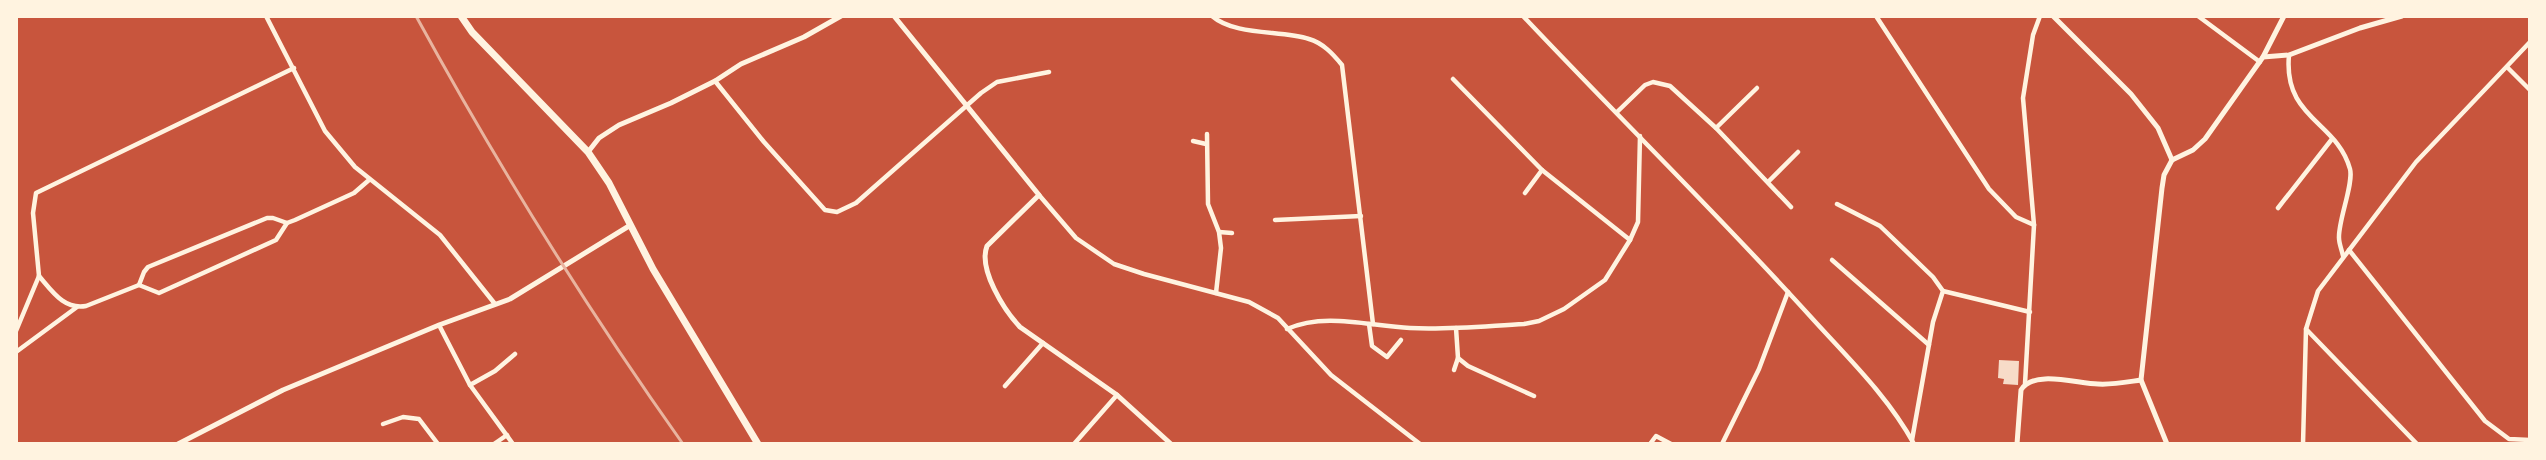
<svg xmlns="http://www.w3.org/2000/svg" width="2546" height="460" font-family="Rubik,sans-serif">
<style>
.building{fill:#f7dbc8}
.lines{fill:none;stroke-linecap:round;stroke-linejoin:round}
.minor{stroke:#fff3e0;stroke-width:4.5}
.tertiary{stroke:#fff3e0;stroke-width:5}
.primary{stroke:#fff3e0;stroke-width:7}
.rail{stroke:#e9b49f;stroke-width:3}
</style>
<rect width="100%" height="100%" fill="#c8553d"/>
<path class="building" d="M1999 360 2019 361 2018 385 2003 384 2004 379 1998 378Z"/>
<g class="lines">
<g class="minor">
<path d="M266 16 325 131 355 167 440 235 495 304"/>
<path d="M1212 16C1235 36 1281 30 1309 39 1323 43 1333 54 1342 65L1373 324"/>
<path d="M1523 16C1618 117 1717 213 1810 316 1846 356 1888 396 1914 444"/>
<path d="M1876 16 1989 189 2016 217 2034 225"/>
<path d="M2198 16 2260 62"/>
<path d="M2289 55C2283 119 2337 121 2350 169 2354 183 2338 221 2339 238 2339 244 2342 250 2343 256"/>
<path d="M2507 67 2530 90"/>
<path d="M1453 79 1542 170 1630 240"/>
<path d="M715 81 764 142 825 210 837 212 856 203 981 93 997 82 1049 72"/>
<path d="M1617 112 1645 85 1653 82 1670 86 1716 128 1791 207"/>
<path d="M1716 128 1757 88"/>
<path d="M1207 134 1208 204 1219 232 1221 248 1216 293"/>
<path d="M1193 141 1206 144"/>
<path d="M1768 182 1798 152"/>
<path d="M1525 193 1542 170"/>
<path d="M1039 195 1076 238 1114 264 1144 274 1249 302 1278 318 1331 375 1420 444"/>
<path d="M1837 204 1880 226 1933 277 1943 291 1933 322 1912 440"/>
<path d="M2278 208 2332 139"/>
<path d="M1275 220 1361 216"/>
<path d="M1219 232 1232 233"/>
<path d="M2349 250 2485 421 2509 439 2530 440"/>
<path d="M1832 260 1929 345"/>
<path d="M39 276C52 291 64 310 86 306L139 285 144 272 148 267 267 218H273L287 223 295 220 354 193 369 180"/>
<path d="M139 285 159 293 276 240 287 223"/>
<path d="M1943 291 2030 312"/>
<path d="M1369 324 1372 346 1387 357 1401 340"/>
<path d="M439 325 470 385 513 444"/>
<path d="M1456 328 1458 358 1468 366 1534 396"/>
<path d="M1287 329C1325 312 1369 326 1410 328 1448 330 1486 326 1524 324L1539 321 1564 309 1605 280 1630 240 1638 222 1640 136"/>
<path d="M2306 329 2417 444"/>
<path d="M16 331 39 276 33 213 36 193 294 68"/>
<path d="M16 352 77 307"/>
<path d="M1454 370 1458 358"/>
<path d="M2025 384 2034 225 2023 98 2033 35 2040 16"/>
<path d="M470 385 495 371 515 354"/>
<path d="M1005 386 1043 343"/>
<path d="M383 424 403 417 419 419 438 444"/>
<path d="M494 444 507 435"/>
<path d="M1074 444 1117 395"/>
<path d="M1650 444 1656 436 1671 444"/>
<path d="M1722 444 1759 369 1788 292"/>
<path d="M2303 444 2306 329 2318 291 2416 162 2530 42"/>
</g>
<g class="tertiary">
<path d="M894 16 1039 195 987 246C978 269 1004 310 1020 327L1117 395 1171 444"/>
<path d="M2053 16 2131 94 2158 128 2172 160"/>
<path d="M2263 57 2284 16"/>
<path d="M588 152 599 138 619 125 671 103 715 81 741 64 804 37 841 16"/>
<path d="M2172 160 2193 150 2205 139 2263 57 2289 55 2360 28 2402 16"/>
<path d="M178 444 283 390 439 325 510 299 629 226"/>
<path d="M2017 444 2021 390C2034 369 2078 384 2098 384 2112 385 2127 382 2141 380"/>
<path d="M2167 444 2141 380 2162 188 2164 175 2172 160"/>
</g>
<path class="primary" d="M461 16 472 32 588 152 609 183 653 269 758 444"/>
<path class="rail" d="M416 16C497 164 585 306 683 444"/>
</g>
<rect width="2546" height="460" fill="none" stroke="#fff3e0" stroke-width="36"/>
</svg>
